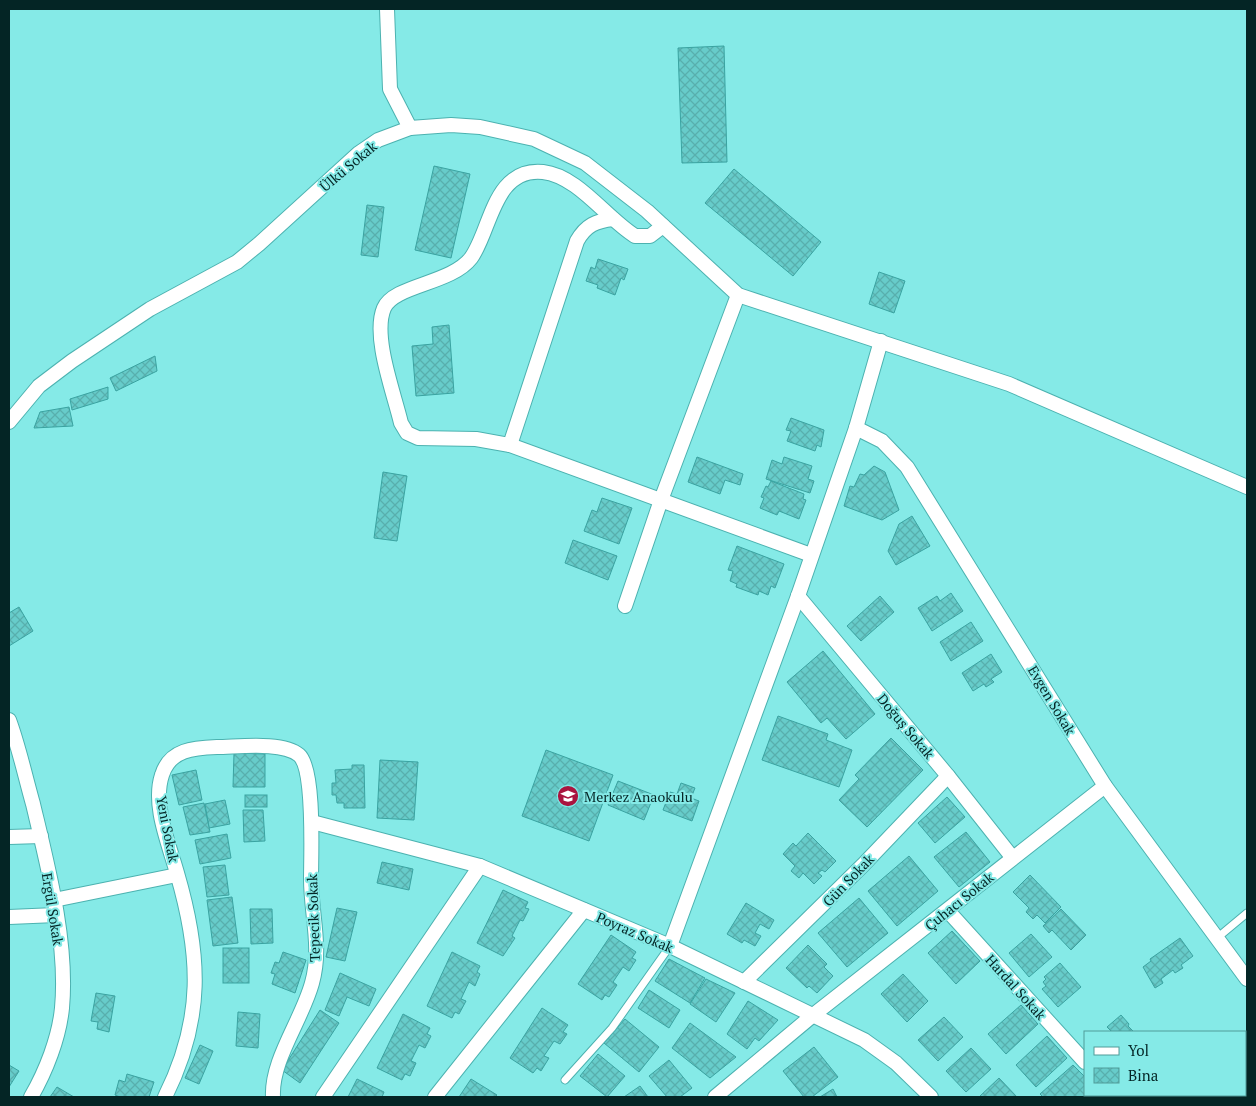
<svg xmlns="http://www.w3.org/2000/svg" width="1256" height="1106" font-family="'PT Serif',serif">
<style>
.building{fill:url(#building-cross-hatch);stroke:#3aa3a1}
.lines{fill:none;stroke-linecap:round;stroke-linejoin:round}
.service-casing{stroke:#4cb2b0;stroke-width:9}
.minor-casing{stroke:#4cb2b0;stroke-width:16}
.service{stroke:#fff;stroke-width:7}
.minor{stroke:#fff;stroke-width:14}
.labels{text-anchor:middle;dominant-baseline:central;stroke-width:4;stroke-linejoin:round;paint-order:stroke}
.street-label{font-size:14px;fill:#042525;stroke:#85eae7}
.poi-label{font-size:14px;fill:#042525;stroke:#85eae7;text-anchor:start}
</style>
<defs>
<pattern id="building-cross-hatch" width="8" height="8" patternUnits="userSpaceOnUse" patternTransform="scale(1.25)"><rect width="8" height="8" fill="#67ccca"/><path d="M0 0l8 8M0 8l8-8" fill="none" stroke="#58afad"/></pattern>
</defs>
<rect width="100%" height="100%" fill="#85eae7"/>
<g class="building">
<path d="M724 46 727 162 682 163 678 48Z"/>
<path d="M434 166 470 174 451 258 415 250Z"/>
<path d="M734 169 821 242 793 276 705 203Z"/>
<path d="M367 205 384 207 378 257 361 255Z"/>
<path d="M598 259 628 269 624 280 621 278 615 295 597 288 598 285 586 281 591 267 595 269Z"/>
<path d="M879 272 905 281 894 313 869 304Z"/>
<path d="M449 325 454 393 416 396 412 346 433 344 432 327Z"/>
<path d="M155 356 157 371 116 391 110 378Z"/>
<path d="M108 387V399L72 410 70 399Z"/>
<path d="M69 407 73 426 34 428 40 412Z"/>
<path d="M791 418 824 430 821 447 817 445 815 451 787 441 791 431 786 430Z"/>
<path d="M697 457 743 474 740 485 725 480 720 494 688 482Z"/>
<path d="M784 457 812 466 808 479 814 481 810 493 766 479 772 460 782 464Z"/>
<path d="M874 466 885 472 899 510 882 520 844 506 850 486 854 487 860 474 864 475Z"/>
<path d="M383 472 407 476 397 541 374 538Z"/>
<path d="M771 481 804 494 803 499 806 500 799 519 779 511 777 515 760 508 764 498 761 497 766 486 768 487Z"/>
<path d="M602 498 632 508 619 544 584 531 592 510 597 512Z"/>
<path d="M912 516 930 546 896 565 888 551 899 524Z"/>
<path d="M573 540 617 556 608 580 565 563Z"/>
<path d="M737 546 784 564 775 588 771 586 768 595 759 591 758 595 736 587 737 584 730 581 733 571 728 570Z"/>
<path d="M951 593 963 611 932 631 918 608 937 596 940 601Z"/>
<path d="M880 596 894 612 861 641 847 626Z"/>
<path d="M19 607 33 631 9 646V613Z"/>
<path d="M971 622 983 641 951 661 940 642Z"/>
<path d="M823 651 875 714 846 739 827 718 821 723 787 682Z"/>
<path d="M991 654 1002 672 991 679 994 682 986 687 984 684 973 691 962 673Z"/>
<path d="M778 716 828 734 826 740 852 750 839 787 762 760Z"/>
<path d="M891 738 923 770 867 827 839 800 859 779 855 775Z"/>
<path d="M546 750 613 775 589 841 522 816Z"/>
<path d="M234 753 265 754V787H233Z"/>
<path d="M380 760 418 762 414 820 377 818Z"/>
<path d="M352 765H364L365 808H344V803H337L336 795H332V783H336L335 770 352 769Z"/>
<path d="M196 770 202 800 179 805 172 775Z"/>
<path d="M618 781 654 795 644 820 608 805Z"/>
<path d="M681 783 695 788 691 798 699 801 692 821 663 810 670 792 677 794Z"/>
<rect x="245" y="795" width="22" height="12"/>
<path d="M947 797 965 817 935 843 918 823Z"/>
<path d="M225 800 230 824 209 828 205 804Z"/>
<path d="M204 803 210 832 190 835 183 807Z"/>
<path d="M243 810H263L265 841 244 842Z"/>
<path d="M966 832 990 862 959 887 934 857Z"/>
<path d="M808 833 836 861 825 872 822 870 818 873 822 876 814 884 803 873 799 878 791 871 795 866 783 854 793 843 796 846Z"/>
<path d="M227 834 231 858 200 864 195 840Z"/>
<path d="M909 856 938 891 897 926 868 891Z"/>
<path d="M382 862 413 869 409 890 377 883Z"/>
<path d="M225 865 229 895 207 897 203 867Z"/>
<path d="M1030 875 1061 907 1045 923 1037 915 1033 919 1026 912 1029 908 1013 892Z"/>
<path d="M503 890 528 902 525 908 529 909 523 921 520 920 512 936 515 938 503 956 477 943Z"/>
<path d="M232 897 238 943 213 946 207 900Z"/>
<path d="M859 898 888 933 847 967 818 933Z"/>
<path d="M746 903 774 920 769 929 760 924 755 933 761 936 755 946 744 940 742 943 727 934Z"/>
<path d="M337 908 357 912 345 961 326 957Z"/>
<path d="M250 909H272L273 943 251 944Z"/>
<path d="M1061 909 1086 935 1071 950 1052 930 1049 933 1043 926Z"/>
<path d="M952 931 980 961 956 984 928 953Z"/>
<path d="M1031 934 1052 957 1029 977 1009 953Z"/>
<path d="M611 935 636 952 632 958 636 960 629 971 623 967 613 982 617 985 609 997 605 995 602 1000 578 984Z"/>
<path d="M1180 938 1193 956 1181 965 1183 968 1175 973 1173 970 1161 979 1163 983 1155 988 1143 967 1151 961 1150 959Z"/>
<path d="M808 945 827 964 824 967 833 976 817 993 809 986 807 988 786 968Z"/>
<rect x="223" y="948" width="26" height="35"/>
<path d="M283 952 306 960 295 993 272 984 275 974 271 973 275 962 279 963Z"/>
<path d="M452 952 480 966 477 972 480 974 475 986 469 982 461 999 466 1001 459 1014 455 1012 452 1018 427 1006Z"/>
<path d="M669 959 705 978 690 1003 655 981Z"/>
<path d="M1060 963 1081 987 1058 1007 1042 989 1046 986 1043 982 1046 979 1044 977Z"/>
<path d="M340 973 376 989 369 1006 347 997 339 1016 325 1010Z"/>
<path d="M903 974 928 1001 907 1022 881 994Z"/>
<path d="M706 979 735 993 716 1022 690 1004Z"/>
<path d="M649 990 680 1010 669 1028 638 1008Z"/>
<path d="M96 993 115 996 109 1032 97 1029 98 1022 91 1021Z"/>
<path d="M748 1001 778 1020 759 1041 755 1038 747 1049 727 1034Z"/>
<path d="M1021 1005 1038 1024 1006 1054 988 1034Z"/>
<path d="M542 1008 568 1025 563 1032 567 1034 560 1044 554 1041 544 1056 549 1058 541 1071 537 1068 533 1073 510 1058Z"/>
<path d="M320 1010 339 1023 300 1083 282 1070Z"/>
<path d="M238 1012 260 1014 258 1048 236 1046Z"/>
<path d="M403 1014 430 1028 427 1034 431 1036 425 1048 419 1045 411 1061 416 1063 410 1076 405 1074 402 1080 377 1068Z"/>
<path d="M1121 1015 1129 1024 1128 1026 1134 1032H1112L1107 1027Z"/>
<path d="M944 1017 963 1037 938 1061 918 1040Z"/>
<path d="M625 1019 659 1047 639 1072 604 1043Z"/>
<path d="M690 1023 736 1057 710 1078 672 1048Z"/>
<path d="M1047 1036 1067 1058 1036 1087 1016 1065Z"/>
<path d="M200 1045 213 1051 199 1084 185 1078Z"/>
<path d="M814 1047 838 1077 812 1097H804L783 1071Z"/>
<path d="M971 1048 991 1069 966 1092 946 1071Z"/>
<path d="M598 1054 625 1076 607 1097 580 1076Z"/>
<path d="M669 1060 692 1088 680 1097H667L649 1076Z"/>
<path d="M9 1065 19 1071 9 1087Z"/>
<path d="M1073 1065 1085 1077V1095H1090L1087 1097H1043L1040 1094Z"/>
<path d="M127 1074 154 1082 149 1097H120L115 1095 119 1080 125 1082Z"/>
<path d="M999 1078 1017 1097H979Z"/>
<path d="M357 1079 384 1092 382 1097H348Z"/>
<path d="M471 1079 497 1095 495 1097H459Z"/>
<path d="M640 1086 648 1097H624Z"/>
<path d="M57 1087 74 1097H50Z"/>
<path d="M833 1089 837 1097H820Z"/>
<path d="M1161 1095H1200L1202 1097H1158Z"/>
</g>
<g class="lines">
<g class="service-casing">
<g id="service">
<path d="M1217 938 1247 913"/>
<path d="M565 1080 612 1028 670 946"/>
</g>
</g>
<g class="minor-casing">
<g id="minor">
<path d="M387 9 390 89 410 128"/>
<path d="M663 226 650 236H635C606 218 578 176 543 172 493 167 491 231 471 258 451 284 394 285 384 308 372 336 394 393 401 423L407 433 418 438 476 439 510 445 811 555"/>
<path d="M9 422 39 386 72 361 150 309 237 262 259 244 359 153 378 140 410 128 451 125 480 127 534 139 585 163 647 211 738 295 1009 384 1247 487"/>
<path d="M856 428 882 441 907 467 1105 786 1247 979"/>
<path d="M510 445 577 241C586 225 596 221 613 219"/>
<path d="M798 596 948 776 1012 857"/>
<path d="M625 606 661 500 738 295"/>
<path d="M9 720C19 747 25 776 33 804 48 867 68 943 62 1008 59 1038 46 1071 31 1097"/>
<path d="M312 822 480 866 670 946 864 1040 896 1063 931 1097"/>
<path d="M9 837 41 836"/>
<path d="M54 900 177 875"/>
<path d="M948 911 1085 1062"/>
<path d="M9 917 56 915"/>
<path d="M670 946 798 596 856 428 881 341"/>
<path d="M744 982 863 865 948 776"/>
<path d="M1114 1095 1117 1097"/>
<path d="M165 1097C204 1019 201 955 177 873 169 844 152 805 162 775 170 749 194 748 217 747 237 747 283 741 299 755 315 769 311 856 311 879 311 914 322 948 312 983 302 1020 271 1060 273 1097"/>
<path d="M323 1097 480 866"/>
<path d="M435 1097 584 910"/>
<path d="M715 1097 812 1016 1105 786"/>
</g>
</g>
<use href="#service" class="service"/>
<use href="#minor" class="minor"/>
</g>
<defs>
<g id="school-disc" transform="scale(1.125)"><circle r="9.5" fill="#aa143f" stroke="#85eae7"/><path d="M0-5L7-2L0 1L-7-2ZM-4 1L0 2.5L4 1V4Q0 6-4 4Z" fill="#fff"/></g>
</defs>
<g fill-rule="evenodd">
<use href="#school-disc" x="568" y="796"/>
</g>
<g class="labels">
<g class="street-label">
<text transform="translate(348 166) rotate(-40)">Ülkü Sokak</text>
<text transform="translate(1052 700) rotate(59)">Evgen Sokak</text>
<text transform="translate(906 726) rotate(50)">Doğuş Sokak</text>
<text transform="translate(168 829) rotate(79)">Yeni Sokak</text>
<text transform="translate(848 880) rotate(-46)">Gün Sokak</text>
<text transform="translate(959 901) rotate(-39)">Çuhacı Sokak</text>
<text transform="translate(53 909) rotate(81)">Ergül Sokak</text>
<text transform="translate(313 918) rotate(-92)">Tepecik Sokak</text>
<text transform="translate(635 932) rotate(23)">Poyraz Sokak</text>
<text transform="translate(1016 987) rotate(48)">Hardal Sokak</text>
</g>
<g class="poi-label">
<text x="584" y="796">Merkez Anaokulu</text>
</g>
</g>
<rect width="1256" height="1106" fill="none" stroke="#042525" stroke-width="20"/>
<rect x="1084" y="1031" width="162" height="65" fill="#85eae7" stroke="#519b99"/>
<rect x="1094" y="1047" width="25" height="8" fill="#ffffff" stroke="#519b99"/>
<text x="1128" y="1056" font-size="15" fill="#042525">Yol</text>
<rect x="1094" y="1068" width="25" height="15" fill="url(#building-cross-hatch)" stroke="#519b99"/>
<text x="1128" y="1081" font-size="15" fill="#042525">Bina</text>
</svg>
